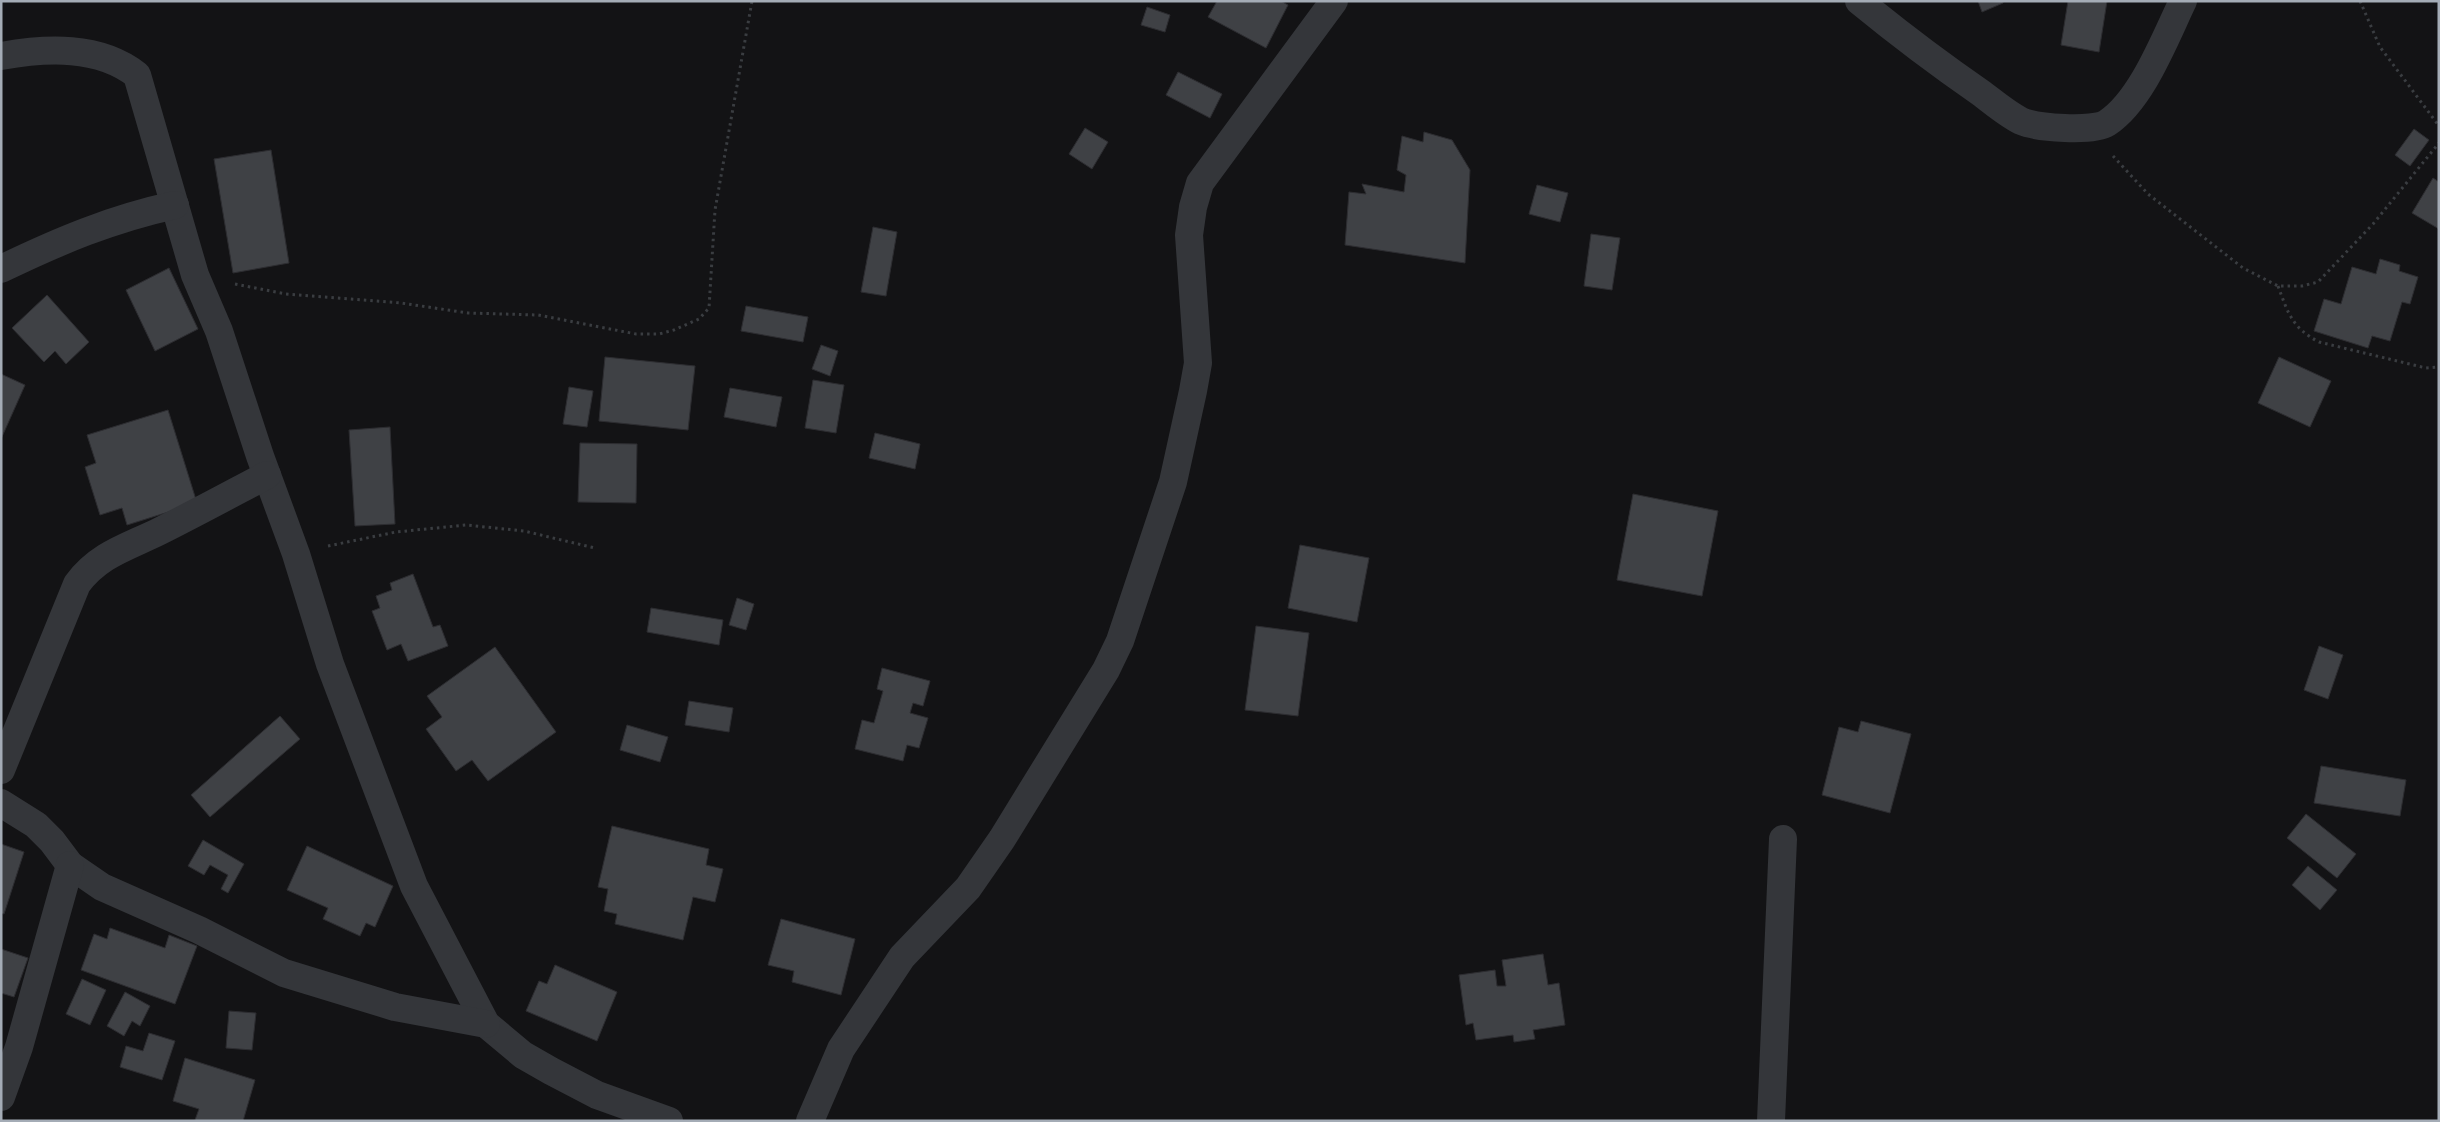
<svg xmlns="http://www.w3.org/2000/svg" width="2440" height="1122" font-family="'Space Grotesk',sans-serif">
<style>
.building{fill:#3f4145;stroke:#2d2d31}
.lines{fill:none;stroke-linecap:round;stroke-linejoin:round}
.path{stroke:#3a3d41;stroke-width:3;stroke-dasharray:2.5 4;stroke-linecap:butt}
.minor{stroke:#34363a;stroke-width:28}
</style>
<rect width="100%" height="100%" fill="#131315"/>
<g class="building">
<path d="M1217 1H1281L1288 5 1266 48 1208 17Z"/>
<path d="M1978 1H2003V3L1982 12Z"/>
<path d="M2068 1H2107L2099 52 2061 45Z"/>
<path d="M1147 7 1170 15 1165 32 1141 25Z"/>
<path d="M1178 72 1222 94 1210 118 1166 95Z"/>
<path d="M1085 128 1108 142 1092 169 1069 154Z"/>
<path d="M2414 129 2429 140 2410 166 2395 155Z"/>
<path d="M1424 132 1452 140 1470 170 1465 263 1345 245 1349 192 1366 194 1362 184 1404 192 1406 175 1397 170 1402 136 1423 142Z"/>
<path d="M271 150 289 263 233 273 214 159Z"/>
<path d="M2433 178 2439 182V229L2412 213Z"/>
<path d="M1537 185 1568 193 1560 222 1529 214Z"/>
<path d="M873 227 897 232 886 296 861 292Z"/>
<path d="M1591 234 1620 238 1612 290 1584 286Z"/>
<path d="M2380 259 2400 265 2399 271 2418 277 2410 304 2402 302 2390 341 2372 336 2368 348 2314 331 2324 299 2341 304 2352 267 2376 274Z"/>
<path d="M169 268 198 329 155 351 126 290Z"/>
<path d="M47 295 89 342 66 364 55 351 44 362 12 328Z"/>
<path d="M746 306 808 317 803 342 741 331Z"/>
<path d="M821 345 838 351 830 376 812 369Z"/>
<path d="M605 357 695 366 688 430 599 421Z"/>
<path d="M2279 357 2331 381 2310 427 2258 403Z"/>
<path d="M1 374 25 385 1 439Z"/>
<path d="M813 380 844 385 836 433 805 428Z"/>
<path d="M569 387 593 391 587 427 563 424Z"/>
<path d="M730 388 782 397 776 427 724 417Z"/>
<path d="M168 410 197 503 127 525 122 508 100 515 85 467 96 463 87 435Z"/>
<path d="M390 427 395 524 355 526 349 430Z"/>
<path d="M875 433 920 444 915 469 869 458Z"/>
<path d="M580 443 637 444 636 503 578 502Z"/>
<path d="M1633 494 1718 511 1702 596 1617 580Z"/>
<path d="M1300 545 1369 558 1357 622 1288 608Z"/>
<path d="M413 574 433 627 440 625 448 646 408 661 401 644 387 650 372 611 380 608 376 596 392 590 390 583Z"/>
<path d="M737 598 754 604 746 630 729 625Z"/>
<path d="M651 608 723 620 719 645 647 632Z"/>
<path d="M1256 626 1309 633 1298 716 1245 710Z"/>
<path d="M2319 646 2343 655 2328 699 2304 690Z"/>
<path d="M495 647 556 732 488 781 472 760 456 771 426 729 442 717 427 696Z"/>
<path d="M882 668 930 681 923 706 913 703 910 713 928 718 919 748 907 745 903 761 855 749 862 720 874 723 883 691 877 689Z"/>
<path d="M689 701 733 708 729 732 685 725Z"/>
<path d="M280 716 300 739 210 817 191 795Z"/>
<path d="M1861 721 1911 734 1890 813 1822 795 1839 727 1858 732Z"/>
<path d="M627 725 668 737 660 762 620 750Z"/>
<path d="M2321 766 2406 780 2400 816 2314 803Z"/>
<path d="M2306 814 2356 854 2337 878 2287 838Z"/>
<path d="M612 826 709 849 706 865 723 869 715 902 693 897 683 940 615 924 617 914 604 911 608 889 598 887Z"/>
<path d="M203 840 244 864 228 893 221 889 228 875 210 865 204 875 188 866Z"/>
<path d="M1 844 24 852 4 914 1 913Z"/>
<path d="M307 846 393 886 375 927 366 923 360 936 323 919 328 908 287 890Z"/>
<path d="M2308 866 2337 890 2320 910 2292 885Z"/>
<path d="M781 919 855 939 841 995 792 982 794 971 768 965Z"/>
<path d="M110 928 165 948 169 935 197 946 175 1004 81 970 94 934 107 939Z"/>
<path d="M1 949 28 958 14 997 1 993Z"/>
<path d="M1543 954 1548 985 1559 983 1565 1025 1533 1030 1535 1039 1514 1042 1513 1035 1476 1040 1473 1023 1466 1025 1459 975 1495 970 1497 986H1506L1502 960Z"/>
<path d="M555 965 617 992 597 1041 526 1011 539 981 547 984Z"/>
<path d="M82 979 106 990 90 1025 66 1014Z"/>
<path d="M125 992 150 1006 140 1026 132 1021 124 1036 107 1026Z"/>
<path d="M229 1011 256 1013 252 1050 226 1048Z"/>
<path d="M149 1033 175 1041 162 1080 120 1067 126 1046 143 1051Z"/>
<path d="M185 1058 255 1080 243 1121H198L195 1120 199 1109 173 1101Z"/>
</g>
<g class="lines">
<g class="path">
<path d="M2360 1 2380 47 2439 126"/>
<path d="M2113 156 2148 194 2243 268 2278 286H2302L2318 282 2373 224 2439 143"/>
<path d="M235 284 286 294 401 303 468 313 538 315 636 334H659L674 330 699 319 709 308 715 210 752 1"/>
<path d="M2278 286C2288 313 2292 328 2319 342L2426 368 2439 367"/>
<path d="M328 546 396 532 466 525 524 531 595 548"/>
</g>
<g class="minor">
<path d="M1859 1C1898 33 1939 64 1981 93 1993 102 2007 114 2021 121 2037 128 2093 132 2107 123 2142 100 2165 38 2183 1"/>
<path d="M1 56C46 48 99 45 137 75L195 275 219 331 260 456 296 554 330 664 414 886 486 1024 523 1055 551 1071 597 1095 669 1121"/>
<path d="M1 269C59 241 111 219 175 205"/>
<path d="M1 770 77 584C99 554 128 547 160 531 196 513 231 494 267 475"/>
<path d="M1 803 36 825 52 841 70 865 102 887 199 930 284 973 395 1007 486 1024"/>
<path d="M1 1097 19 1047 70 865"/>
<path d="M810 1121 841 1049 902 957 968 888 1002 839 1106 670 1120 641 1173 482 1193 391 1198 363 1189 235 1193 207 1200 183 1334 1"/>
<path d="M1771 1121 1783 839"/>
</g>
</g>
<rect width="2440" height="1122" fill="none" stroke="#a4acb6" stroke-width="5"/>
</svg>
